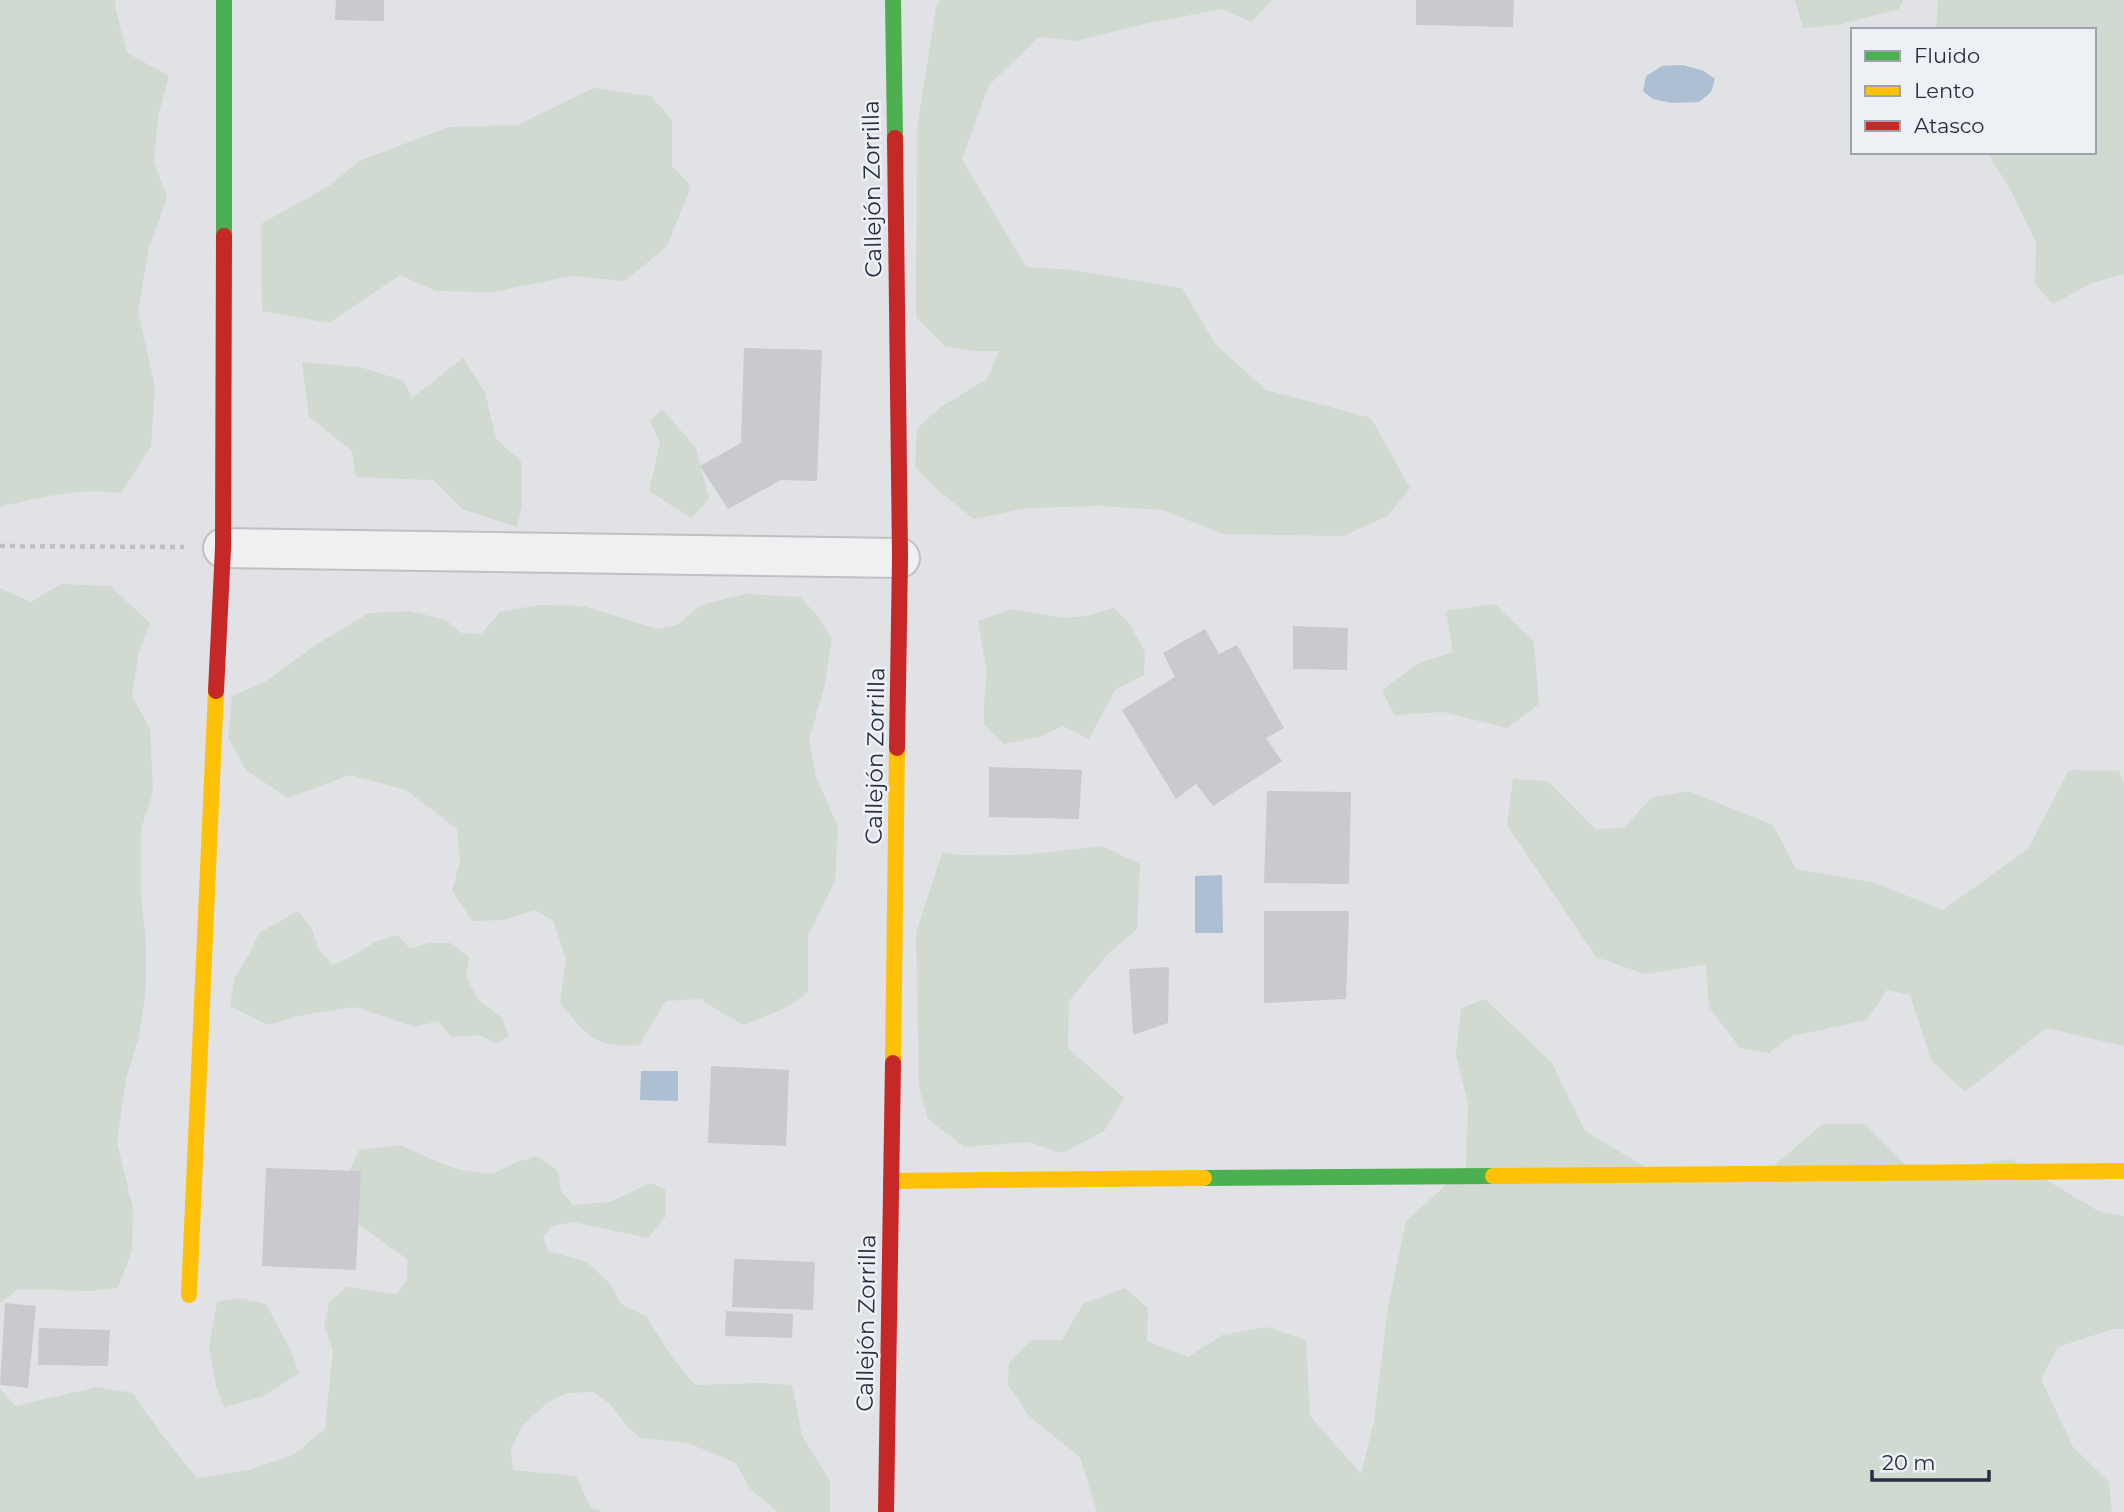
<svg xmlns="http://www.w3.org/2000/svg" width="2124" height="1512" font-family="Montserrat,sans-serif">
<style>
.green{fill:#d0dad0}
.water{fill:#acbfd3}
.building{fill:#c8cacd}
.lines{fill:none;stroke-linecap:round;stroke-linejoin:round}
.street-casing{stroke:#bec0c3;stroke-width:42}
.path{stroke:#bfc0c5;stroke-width:4.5;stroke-dasharray:5 5;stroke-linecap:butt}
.street{stroke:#eff0f2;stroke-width:38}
.fast{stroke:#4caf50;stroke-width:16}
.slow{stroke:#ffc107;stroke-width:16}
.jam{stroke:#c62828;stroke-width:16}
.labels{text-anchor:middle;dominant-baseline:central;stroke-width:5;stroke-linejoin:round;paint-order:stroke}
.street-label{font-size:23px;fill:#262f40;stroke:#edf1f6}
</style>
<rect width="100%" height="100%" fill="#e0e2e5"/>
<g class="green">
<path d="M0 0H116L115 6 127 53 169 76 158 116 154 162 167 197 149 248 138 311 155 387 151 446 121 493C79 487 40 497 0 507Z"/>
<path d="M940 0H1272L1251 22 1222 9 1144 24 1076 41 1039 37 989 85 962 159 1026 267 1072 270 1182 288 1216 345 1266 390 1371 418 1410 488 1388 516 1343 536 1223 534 1163 510 1099 506 1026 508 974 519 939 491 915 467 917 428 941 407 987 379 999 351H974L945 346 916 317 917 129 936 7Z"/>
<path d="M1795 0H1903L1899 9 1838 25 1803 28Z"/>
<path d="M1938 0H2124V274L2092 283 2053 304 2035 284 2036 242 2010 189 1987 152H2094V30H1936Z"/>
<path d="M594 88 651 96 672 120V166L691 186 667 246 625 281 572 276 492 292 436 291 400 275 329 323 262 311 261 224 329 186 359 161 449 127 517 125Z"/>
<path d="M463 358 485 392 496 439 521 461 522 504 517 527 462 509 433 480 356 477 352 451 309 417 302 362 360 367 404 381 412 398Z"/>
<path d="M662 409 696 448 709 499 691 518 649 491 660 443 650 421Z"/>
<path d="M61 584 110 586 150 623 139 652 132 696 150 729 153 792 141 829V900L146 939V989L139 1037 126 1078 117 1142 133 1209 132 1250 118 1288 91 1291 18 1289 0 1303V588L31 602Z"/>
<path d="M746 594 800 597 815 613 832 638 825 684 809 740 816 777 838 827 835 881 808 936V992L786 1008 743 1025 700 999 666 1001 639 1045C593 1048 588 1036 560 1003L566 959 553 920 534 910 504 920 472 921 452 890 460 862 457 829 406 790 350 775 288 798 246 770 228 738 232 696 265 682 317 644 369 613 409 611 446 620 461 633 481 634 500 612 539 605 583 606 658 629 677 625 701 605Z"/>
<path d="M1495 604 1534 642 1539 704 1507 728 1443 712 1394 715 1382 690 1419 663 1453 652 1446 611Z"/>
<path d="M1114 608 1129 623 1145 652 1144 675 1115 690 1089 739 1063 726 1039 737 1004 744 984 725V704L987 673 978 621 1011 609 1063 618 1087 616Z"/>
<path d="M2069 770 2119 771 2124 783V1046L2046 1028 1965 1092 1931 1060 1910 995 1887 990 1867 1020 1792 1036 1769 1053 1740 1048 1709 1007 1706 964 1645 974 1596 957 1507 825 1513 779 1548 781 1595 829 1624 828 1651 798 1688 791 1773 825 1796 869 1875 883 1943 910 2028 849Z"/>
<path d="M1102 846 1140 864 1137 929 1108 954 1069 1001 1068 1048 1124 1098 1104 1131 1062 1153 1028 1142 964 1147 928 1119 919 1087 916 933 942 853C997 859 1048 853 1102 846Z"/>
<path d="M298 911 312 929 319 950 333 965 358 953 375 942 398 935 410 949 429 943H451L469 957 466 976 478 1000 502 1018 509 1036 497 1044 480 1035 452 1037 438 1021 415 1027 355 1007 307 1014 268 1025 230 1006 235 977 251 951 259 933Z"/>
<path d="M1485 999 1552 1063 1585 1131 1672 1183 1758 1179 1823 1124H1865L1915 1174 2011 1159 2098 1211 2124 1216V1329H2113L2058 1347 2041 1379 2073 1447 2109 1482 2112 1512H1097L1080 1457 1030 1417 1008 1385 1009 1363 1031 1340H1062L1083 1304 1125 1288 1148 1308 1147 1341 1188 1357 1222 1335 1267 1327 1306 1340 1310 1416 1361 1474 1374 1421 1388 1307 1406 1221 1466 1167 1468 1103 1456 1055 1461 1008Z"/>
<path d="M400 1145 440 1163 460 1170 493 1174 514 1163 537 1156 558 1171 561 1191 573 1205 610 1202 650 1183 665 1189 666 1216 648 1238 573 1222 553 1226 543 1236 548 1251 587 1262 611 1285 621 1304 646 1316 672 1357 695 1385 761 1383 792 1385 802 1436 830 1481V1512H778L750 1489 736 1463 688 1443 641 1438 629 1429 610 1404 593 1392 567 1393 547 1403 522 1426 511 1449 513 1470 576 1476 591 1508 604 1512H0V1388L15 1406 97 1387 133 1393 162 1435 197 1478 249 1470 293 1455 325 1429 333 1351 324 1325 329 1303 346 1287 396 1294 407 1280V1259L358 1224 342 1189 359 1150Z"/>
<path d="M239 1298 266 1304 291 1351 299 1373 262 1397 224 1407 216 1385 209 1346 217 1302Z"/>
</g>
<g class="water">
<path d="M1683 65 1704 71 1715 79 1711 92 1699 102 1672 103 1653 99 1643 91 1646 76 1662 66Z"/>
<path d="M1222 875 1223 933H1195V876Z"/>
<path d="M641 1071H678V1101L640 1100Z"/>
</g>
<g class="building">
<path d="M336 0H384V21L335 20Z"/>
<path d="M1416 0H1514L1513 27 1416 25Z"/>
<path d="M744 348 822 350 817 481 781 480 728 509 700 466 741 443Z"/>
<path d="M1293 626 1348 628 1347 670 1293 669Z"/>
<path d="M1205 629 1219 654 1237 645 1284 728 1266 738 1282 761 1213 806 1196 784 1176 799 1122 710 1175 677 1163 653Z"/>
<path d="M989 767 1082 770 1079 819 989 817Z"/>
<path d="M1267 791 1351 792 1349 884 1264 883Z"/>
<path d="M1264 911H1349L1346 999 1264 1003Z"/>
<path d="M1169 967 1168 1023 1133 1035 1129 969Z"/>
<path d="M711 1066 789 1070 786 1146 708 1143Z"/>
<path d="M266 1168 361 1171 356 1270 262 1266Z"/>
<path d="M734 1259 815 1262 813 1310 732 1307Z"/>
<path d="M5 1303 36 1306 28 1388 0 1385Z"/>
<path d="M726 1311 793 1314 792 1338 725 1336Z"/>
<path d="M39 1328 110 1330 108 1366 38 1365Z"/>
</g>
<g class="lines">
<g class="street-casing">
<path id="street" d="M223 548 900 558"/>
</g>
<path class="path" d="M0 546 184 547"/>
<use href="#street" class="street"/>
<g class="fast">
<path d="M893 0 895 138"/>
<path d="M224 236V0"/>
<path d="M1204 1178 1493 1176"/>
</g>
<g class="slow">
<path d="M893 1063 897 748"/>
<path d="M1493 1176 2124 1171"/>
<path d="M891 1181 1204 1178"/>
<path d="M189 1295 216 691"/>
</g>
<g class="jam">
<path d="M895 138 900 558 897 748"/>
<path d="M216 691 223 548 224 236"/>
<path d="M886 1512 893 1063"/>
</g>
</g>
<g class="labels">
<g class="street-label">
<text transform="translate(872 189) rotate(-91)">Callejón Zorrilla</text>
<text transform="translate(875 756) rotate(-89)">Callejón Zorrilla</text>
<text transform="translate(866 1323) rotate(-89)">Callejón Zorrilla</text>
</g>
</g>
<rect x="1851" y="28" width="245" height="126" fill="#edf1f6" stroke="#9da3ad" stroke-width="2"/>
<rect x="1865" y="51" width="35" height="10" fill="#4caf50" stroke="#9da3ad" stroke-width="2"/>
<text x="1914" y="63" font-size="21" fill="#262f40">Fluido</text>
<rect x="1865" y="86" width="35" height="10" fill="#ffc107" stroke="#9da3ad" stroke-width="2"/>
<text x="1914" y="98" font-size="21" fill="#262f40">Lento</text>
<rect x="1865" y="121" width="35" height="10" fill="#c62828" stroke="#9da3ad" stroke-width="2"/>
<text x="1914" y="133" font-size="21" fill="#262f40">Atasco</text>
<path d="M1872 1470v10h117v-10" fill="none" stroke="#262f40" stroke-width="3.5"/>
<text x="1882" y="1470" font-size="21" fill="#262f40" stroke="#edf1f6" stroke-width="5" paint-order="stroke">20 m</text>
</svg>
